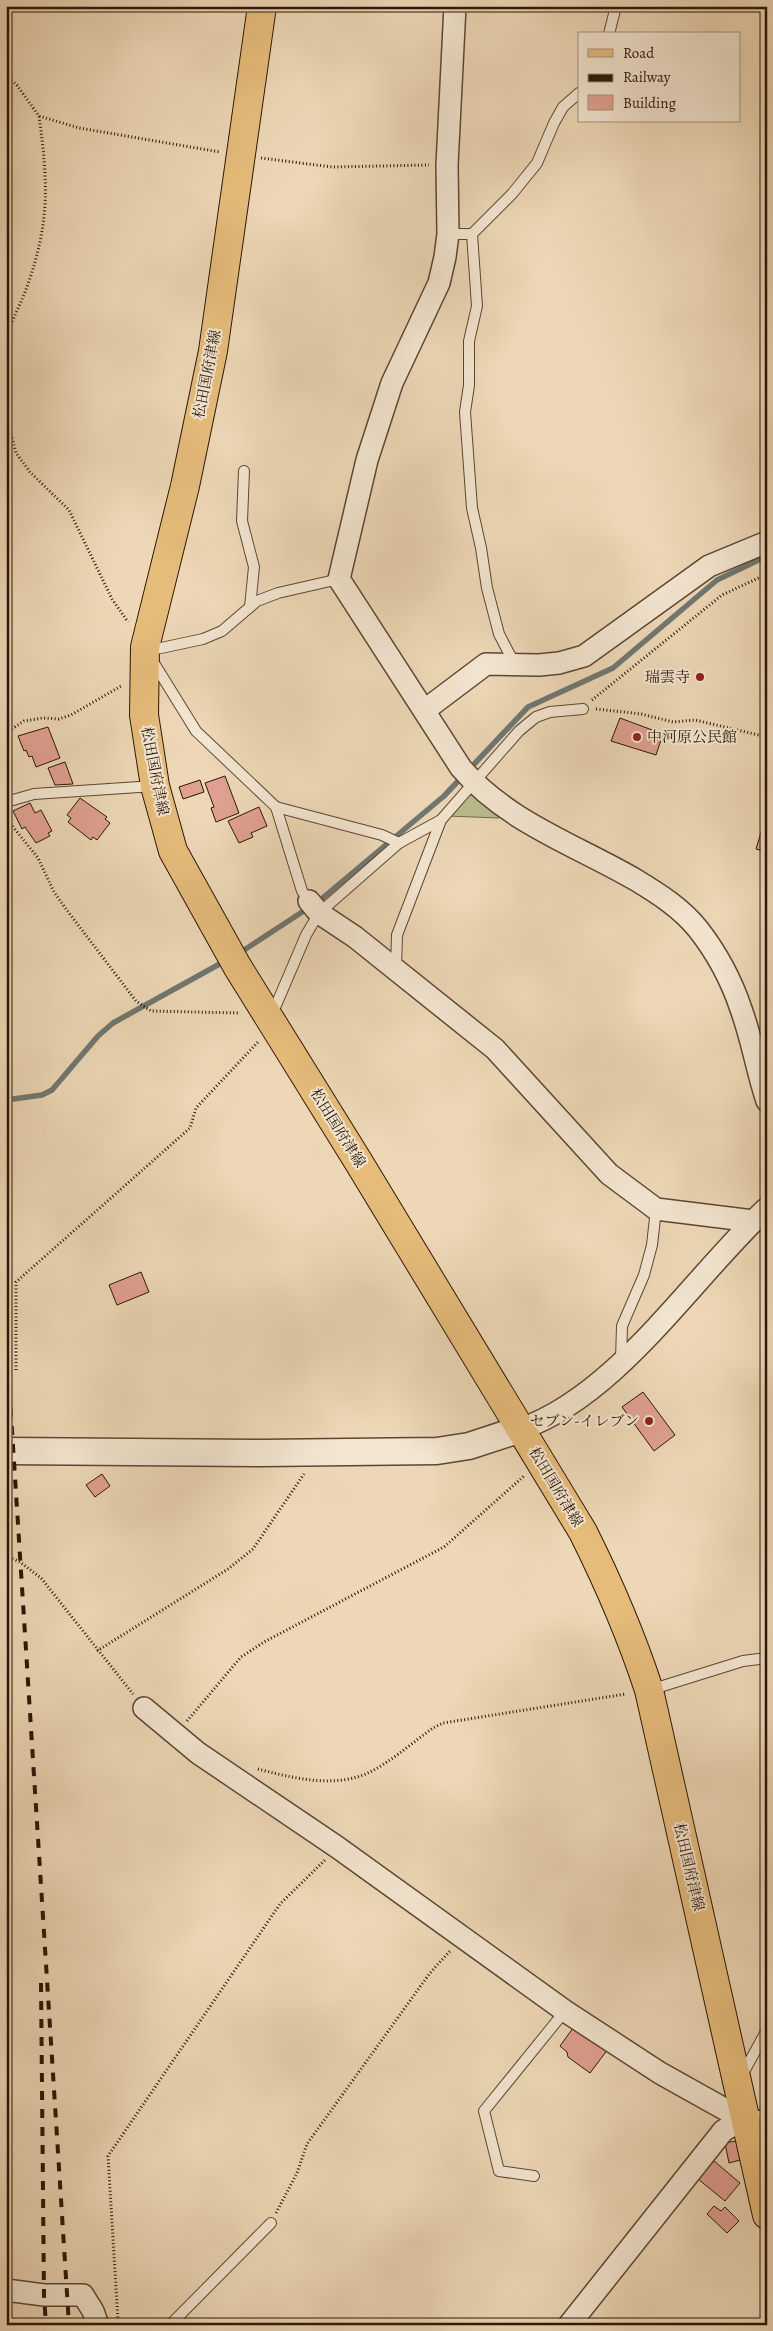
<svg xmlns="http://www.w3.org/2000/svg" width="773" height="2331" font-family="Alegreya,'Noto Serif JP',serif">
<style>
.green{fill:#babe8d;stroke:#726a4a}
.lines{fill:none;stroke-linecap:round;stroke-linejoin:round}
.stream{stroke:#707772;stroke-width:5.5}
.building{fill:#e0a091;stroke:#2b1607}
.service-casing{stroke:#5c4633;stroke-width:12}
.minor-casing{stroke:#5c4633;stroke-width:24}
.tertiary-casing{stroke:#5c4633;stroke-width:29}
.primary-casing{stroke:#2b1607;stroke-width:30}
.path{stroke:#2b1607;stroke-width:3;stroke-dasharray:1 2.5;stroke-linecap:butt}
.service{stroke:#f3e5d0;stroke-width:10}
.minor{stroke:#f3e5d0;stroke-width:21}
.tertiary{stroke:#f3e5d0;stroke-width:26}
.primary{stroke:#e6bc7b;stroke-width:28}
.rail{stroke:#2b1607;stroke-width:4;stroke-dasharray:9 9;stroke-linecap:butt}
.poi-dot{fill:#8f2418;stroke:#f3e5d0;stroke-width:2}
.labels{text-anchor:middle;dominant-baseline:central;stroke-width:4;stroke-linejoin:round;paint-order:stroke}
.street-label{font-size:15px;fill:#2b1607;stroke:#f3e5d0}
.poi-label{font-size:15px;fill:#2b1607;stroke:#f3e5d0;text-anchor:end}
</style>
<rect width="100%" height="100%" fill="#edd7b6"/>
<filter id="stains"><feTurbulence type="fractalNoise" baseFrequency=".004" numOctaves="4"/><feColorMatrix values="0 0 0 0 .2 0 0 0 0 .09 0 0 0 0 .02 0 0 0 .5 -.17"/></filter>
<radialGradient id="worn" r=".72"><stop offset=".6" stop-color="#630" stop-opacity="0"/><stop offset="1" stop-color="#630" stop-opacity=".3"/></radialGradient>
<path class="green" d="M467 789 503 811 499 818 447 816Z"/>
<g class="lines">
<g class="stream">
<path d="M238 954 319 901 444 796 528 707 613 668 717 580 767 556"/>
<path d="M6 1100 42 1095 52 1090 98 1036 113 1023 225 961"/>
</g>
</g>
<g class="building">
<path d="M620 718 663 734 656 755 611 741Z"/>
<path d="M48 727 60 758 36 767 32 756 29 757 26 750 24 751 18 736Z"/>
<path d="M65 762 73 784 55 785 48 768Z"/>
<path d="M225 776 239 813 216 822 211 808 214 807 205 783Z"/>
<path d="M200 780 204 792 183 799 179 787Z"/>
<path d="M80 798 107 817 105 819 110 823 97 840 93 837 91 840 68 822 71 818 67 815Z"/>
<path d="M30 803 35 813 41 810 52 831 48 833 50 836 36 843 25 827 22 829 13 811Z"/>
<path d="M259 807 267 826 251 833 253 837 239 843 228 821Z"/>
<path d="M764 822 767 823V852L756 849Z"/>
<path d="M141 1272 149 1292 117 1305 109 1285Z"/>
<path d="M643 1392 675 1435 654 1451 622 1407Z"/>
<path d="M102 1474 110 1486 95 1497 86 1485Z"/>
<path d="M576 2024 608 2049 590 2073 568 2057 567 2052 560 2046Z"/>
<path d="M736 2141 740 2160 729 2163 725 2143Z"/>
<path d="M714 2161 740 2183 725 2201 698 2179Z"/>
<path d="M714 2206 721 2211 725 2207 739 2221 727 2233 707 2214Z"/>
</g>
<g class="lines">
<g class="service-casing">
<g id="service">
<path d="M609 34 616 6"/>
<path d="M448 234H472L477 306 469 341V385L465 412 472 508 481 548 487 588 499 634 514 663"/>
<path d="M472 234 512 194 537 163 554 123 563 107 579 93"/>
<path d="M244 471 242 521 254 567 250 607"/>
<path d="M147 651 203 639 222 631 257 601 278 593 339 579"/>
<path d="M152 660 196 731 276 807 302 891 309 901"/>
<path d="M6 802 34 794 154 786"/>
<path d="M276 807 382 835 399 843"/>
<path d="M396 968 397 935 441 820"/>
<path d="M271 1017 306 935 319 913 399 843 441 820 519 731 536 717 550 712 583 709"/>
<path d="M621 1360 622 1326 644 1275 652 1245 656 1209"/>
<path d="M650 1690 743 1661 767 1658"/>
<path d="M742 2075 767 2030"/>
<path d="M534 2176 499 2171 484 2111 565 2011"/>
<path d="M170 2325 271 2223"/>
</g>
</g>
<g class="minor-casing">
<g id="minor">
<path d="M455 6 447 165 448 234 445 257 439 283 392 383 367 460 339 579 461 768C507 822 576 845 636 880 659 894 681 908 698 929 716 952 732 982 741 1009 752 1039 757 1071 767 1101"/>
<path d="M425 710 486 664 539 665 559 663 584 656 709 566 767 542"/>
<path d="M309 901 319 913 355 937 495 1049 609 1174 656 1209 753 1221"/>
<path d="M521 1429C618 1395 692 1278 767 1208"/>
<path d="M144 1708 198 1753 337 1847 565 2011 660 2073 728 2111 748 2126"/>
<path d="M6 2290 44 2295H83L93 2311 98 2325"/>
<path d="M569 2325 723 2131 731 2126H748L767 2119"/>
</g>
</g>
<g class="tertiary-casing">
<path id="tertiary" d="M6 1451 262 1453 437 1451 469 1446 521 1429"/>
</g>
<g class="primary-casing">
<path id="primary" d="M262 6 213 351 185 486 145 647 144 715 155 786 173 851 237 966 358 1161 583 1532C609 1584 631 1635 649 1690L767 2215"/>
</g>
<g class="path">
<path d="M6 76 16 84 39 116 79 128 220 152"/>
<path d="M261 158 332 167 429 165"/>
<path d="M6 338C12 319 22 302 28 284 50 221 48 182 39 116"/>
<path d="M6 414 16 453 30 472 69 510 112 599 128 622"/>
<path d="M592 700 722 595 767 574"/>
<path d="M596 709 641 714 673 722 695 720 767 737"/>
<path d="M6 733 24 721 43 718 59 719 71 715 123 685"/>
<path d="M6 818 38 858 54 892 66 909 136 1001 151 1011 240 1013"/>
<path d="M16 1370V1282L190 1128 196 1108 258 1042"/>
<path d="M6 1556 20 1562 41 1578 133 1694"/>
<path d="M97 1651 228 1569 253 1549 304 1474"/>
<path d="M187 1721 241 1657 264 1642 444 1547 524 1476"/>
<path d="M258 1769C292 1778 336 1789 370 1772 392 1761 413 1742 433 1728L443 1723 626 1694"/>
<path d="M276 2213 297 2173 307 2144 430 1973 450 1951"/>
<path d="M118 2321 108 2156 280 1904 325 1860"/>
</g>
<use href="#service" class="service"/>
<use href="#minor" class="minor"/>
<use href="#tertiary" class="tertiary"/>
<use href="#primary" class="primary"/>
<g class="rail">
<path d="M6 1336 69 2325"/>
<path d="M41 1983 44 2295 46 2325"/>
</g>
</g>
<g class="poi-dot">
<circle cx="700" cy="677" r="5"/>
<circle cx="637" cy="737" r="5"/>
<circle cx="649" cy="1421" r="5"/>
</g>
<g class="labels">
<g class="street-label">
<text transform="translate(207 374) rotate(-79)">松田国府津線</text>
<text transform="translate(155 771) rotate(79)">松田国府津線</text>
<text transform="translate(338 1128) rotate(58)">松田国府津線</text>
<text transform="translate(556 1487) rotate(59)">松田国府津線</text>
<text transform="translate(689 1867) rotate(77)">松田国府津線</text>
</g>
<g class="poi-label">
<text x="690" y="677">瑞雲寺</text>
<text x="647" y="737" text-anchor="start">中河原公民館</text>
<text x="639" y="1421">セブン-イレブン</text>
</g>
</g>
<rect width="773" height="2331" fill="none" stroke="#edd7b6" stroke-width="25"/>
<rect x="8" y="8" width="758" height="2316" fill="none" stroke="#2b1607" stroke-width="2.5"/>
<rect x="12" y="12" width="748" height="2306" fill="none" stroke="#2b1607"/>
<rect x="578" y="32" width="162" height="90" fill="#f3e5d0" stroke="#a39280"/>
<rect x="588" y="49" width="25" height="8" fill="#e6bc7b" stroke="#a39280"/>
<text x="623" y="58" font-size="15" fill="#2b1607">Road</text>
<rect x="588" y="74" width="25" height="8" fill="#2b1607" stroke="#a39280"/>
<text x="623" y="82" font-size="15" fill="#2b1607">Railway</text>
<rect x="588" y="95" width="25" height="15" fill="#e0a091" stroke="#a39280"/>
<text x="623" y="108" font-size="15" fill="#2b1607">Building</text>
<rect width="100%" height="100%" filter="url(#stains)"/>
<rect width="100%" height="100%" fill="url(#worn)"/>
</svg>
